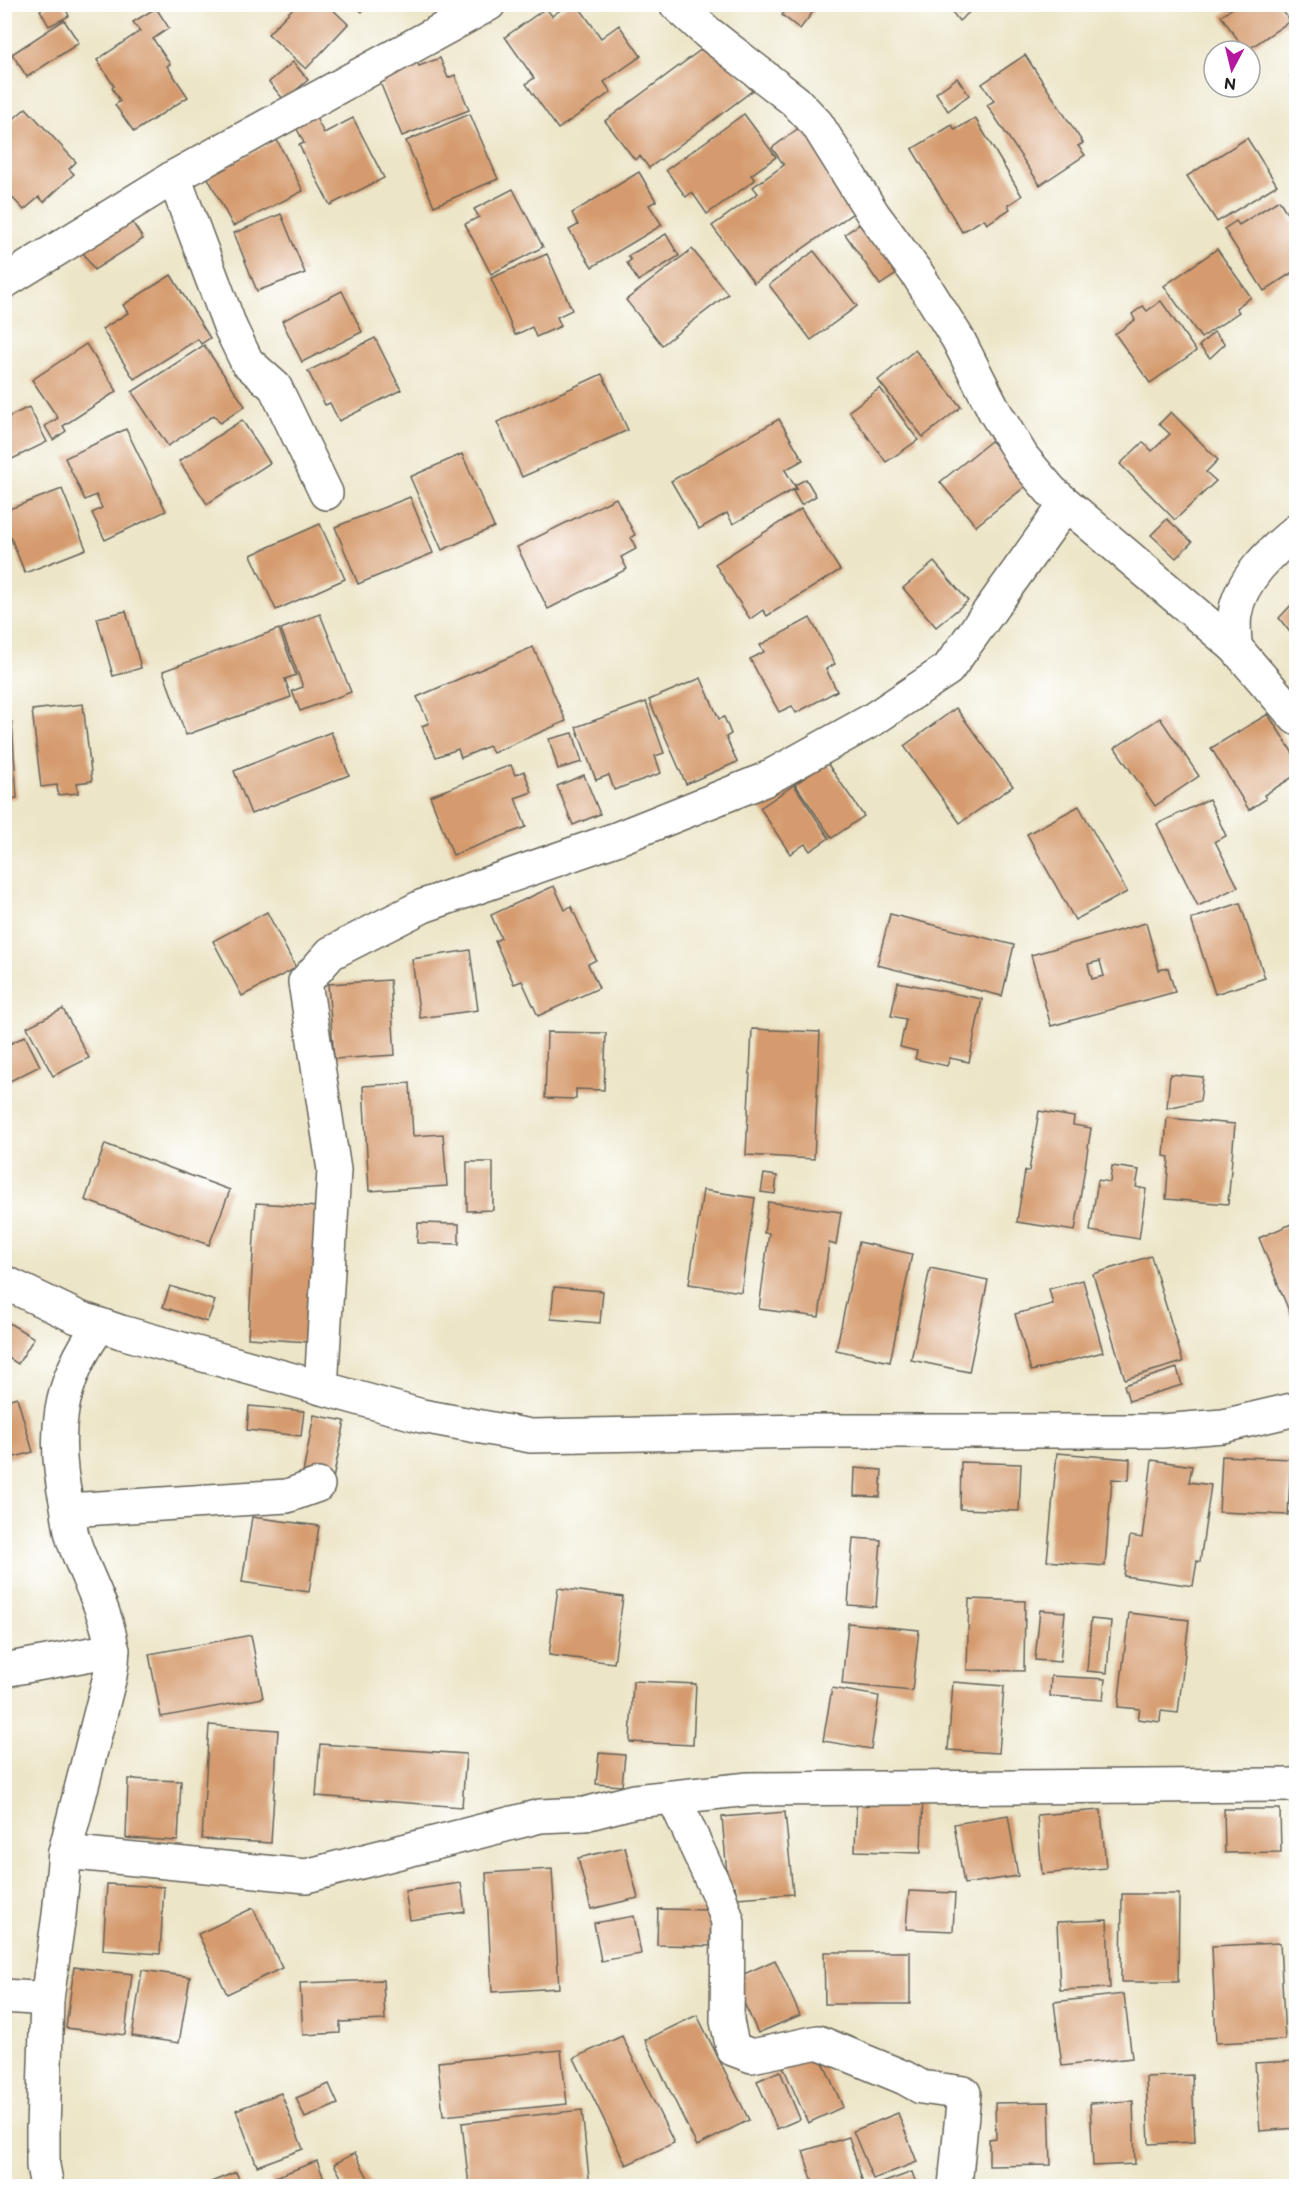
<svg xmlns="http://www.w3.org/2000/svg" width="1301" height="2191" font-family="'Balsamiq Sans',sans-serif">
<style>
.building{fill:#d59b6e;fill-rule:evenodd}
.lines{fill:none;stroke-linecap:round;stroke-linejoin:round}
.minor-casing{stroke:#656258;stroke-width:36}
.minor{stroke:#fff;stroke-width:33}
</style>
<rect width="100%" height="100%" fill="#fff"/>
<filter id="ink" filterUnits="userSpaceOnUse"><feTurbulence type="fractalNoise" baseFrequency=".0167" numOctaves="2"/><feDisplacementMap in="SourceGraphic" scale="12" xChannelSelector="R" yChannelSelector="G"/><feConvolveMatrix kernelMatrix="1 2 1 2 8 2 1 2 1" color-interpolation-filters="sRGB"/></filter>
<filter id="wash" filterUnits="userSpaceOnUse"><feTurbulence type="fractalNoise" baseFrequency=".008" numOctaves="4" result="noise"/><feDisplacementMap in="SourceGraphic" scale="24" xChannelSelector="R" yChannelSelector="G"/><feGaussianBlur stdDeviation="1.35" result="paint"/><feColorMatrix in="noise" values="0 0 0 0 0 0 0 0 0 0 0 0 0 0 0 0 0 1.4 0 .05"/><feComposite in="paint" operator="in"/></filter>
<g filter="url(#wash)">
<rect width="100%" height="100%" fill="#ece5c7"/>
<g id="blocks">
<g class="building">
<path d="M50 4H63L69 16 49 26 40 10Z"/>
<path d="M297 4H327L348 24 306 69 268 34Z"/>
<path d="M353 4H368L362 12Z"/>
<path d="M569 4H577L601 38 619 25 641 56 604 82 611 92 558 129 526 84 534 78 505 37 546 8 552 16Z"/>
<path d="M790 4H819L800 29 782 15Z"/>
<path d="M938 4H979L959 21 947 5 942 9Z"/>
<path d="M1239 4H1278L1290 21 1246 51 1221 16Z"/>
<path d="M156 8 169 28 153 39 170 64 167 66 188 97 134 132 115 105 120 101 112 88 114 86 97 60 140 31 133 22Z"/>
<path d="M64 20 79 43 27 77 12 54Z"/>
<path d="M714 40 752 91 649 168 640 156 635 160 605 121Z"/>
<path d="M1025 55 1083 143 1078 146 1085 155 1040 185 987 105 994 101 982 84Z"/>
<path d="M440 58 448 78 455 75 469 110 402 136 377 75 416 59 419 66Z"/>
<path d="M293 62 308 80 284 100 269 82Z"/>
<path d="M1296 73V86L1290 76Z"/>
<path d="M957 78 969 95 948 111 936 93Z"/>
<path d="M26 108 76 162 69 169 74 174 44 202 39 197 24 210 4 189V127Z"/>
<path d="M312 111 324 133 353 118 384 178 330 205 299 145 304 143 293 121Z"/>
<path d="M470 114 498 179 434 206 406 141Z"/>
<path d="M744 114 776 157 751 175 755 180 707 214 692 192 686 197 666 170Z"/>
<path d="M975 118 1022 196 1008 205 1010 209 987 224 984 219 962 232 912 149 952 125 955 130Z"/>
<path d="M804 124 863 206 754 283 712 226 758 193 753 187 784 165 772 148Z"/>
<path d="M1247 138 1277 185 1217 222 1187 176Z"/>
<path d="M277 140 303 191 233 226 207 176Z"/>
<path d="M639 172 656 201 649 205 662 225 592 267 569 230 578 225 572 213Z"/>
<path d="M513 189 543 247 491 274 465 224 479 217 474 209Z"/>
<path d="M1279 200 1296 228V270L1264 291 1224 229 1236 221 1239 225Z"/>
<path d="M281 214 305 273 257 291 234 233Z"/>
<path d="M128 215 143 239 94 270 79 246Z"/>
<path d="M872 216 907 267 880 285 845 234Z"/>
<path d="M666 234 679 256 638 281 627 263 631 260 628 256Z"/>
<path d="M692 249 728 294 662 345 626 300Z"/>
<path d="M1217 249 1251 297 1236 308 1239 312 1201 338 1164 286Z"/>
<path d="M814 251 857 306 811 340 769 285Z"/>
<path d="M547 254 572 310 557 317 561 326 536 337 532 327 515 335 491 278Z"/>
<path d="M171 275 210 338 201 344 198 339 134 379 102 329 128 313 123 305Z"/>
<path d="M342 291 362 332 302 362 282 321Z"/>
<path d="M1161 301 1196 351 1150 383 1115 334 1135 320 1132 314 1143 306 1147 311Z"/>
<path d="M1214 332 1225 344 1210 358 1199 346Z"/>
<path d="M375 338 401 390 339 421 330 403 325 405 308 371Z"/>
<path d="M86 344 117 391 63 426 66 431 53 440 45 426 58 418 32 380Z"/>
<path d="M204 345 245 406 220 423 214 415 168 446 132 392Z"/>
<path d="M915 350 961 407 923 437 878 380Z"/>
<path d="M602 374 628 430 522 477 497 422Z"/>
<path d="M880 388 918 440 886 462 849 411Z"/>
<path d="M29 407 47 442 4 463V419Z"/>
<path d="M1171 412 1218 460 1206 472 1216 481 1175 520 1120 464 1143 442 1152 451 1170 434 1159 424Z"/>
<path d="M779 419 803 460 785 470 796 488 733 524 727 513 699 529 671 481Z"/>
<path d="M242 420 270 463 207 504 179 461Z"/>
<path d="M126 429 166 511 105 540 92 513 102 508 96 495 85 500 65 458Z"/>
<path d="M991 441 1027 485 976 526 940 482Z"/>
<path d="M462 454 494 527 442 550 410 477Z"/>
<path d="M806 479 816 496 801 505 793 491 797 489 795 485Z"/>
<path d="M62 489 86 549 25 573 4 521V511Z"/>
<path d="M410 497 433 553 358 584 335 527Z"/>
<path d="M616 498 635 535 631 537 636 549 621 557 627 569 548 609 517 547Z"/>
<path d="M801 509 840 570 767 616 763 610 750 619 715 564Z"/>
<path d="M1167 519 1192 542 1176 558 1151 535Z"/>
<path d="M320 524 345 579 276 610 251 555Z"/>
<path d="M934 562 968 601 936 627 903 588Z"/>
<path d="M1296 600V640L1279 618Z"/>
<path d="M126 611 141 668 113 676 97 618Z"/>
<path d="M320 614 351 692 300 711 292 691 303 687 281 629Z"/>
<path d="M810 618 835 664 826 669 837 691 796 713 792 706 779 712 750 659 764 652 760 645Z"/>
<path d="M279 629 296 675 285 679 291 697 186 735 163 671Z"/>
<path d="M533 647 566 721 493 753 489 746 461 758 458 749 436 757 422 726 429 723 417 697Z"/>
<path d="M701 678 719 719 724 717 731 734 726 737 737 762 686 784 649 700Z"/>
<path d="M646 702 664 753 655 756 661 773 614 790 609 775 596 780 576 727Z"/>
<path d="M83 704 92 781 77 783 78 793 58 795 57 785 41 787 32 710Z"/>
<path d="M956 708 1013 786 960 823 904 746Z"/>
<path d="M1268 714 1294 755 1296 754V775L1264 795 1266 799 1249 810 1211 748Z"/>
<path d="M1160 718 1199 776 1155 806 1115 748Z"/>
<path d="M5 722H12L17 798 5 799Z"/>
<path d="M331 732 349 775 251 814 234 771Z"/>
<path d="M573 733 582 762 558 769 549 739Z"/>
<path d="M827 763 864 816 832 838 795 784Z"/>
<path d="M511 765 515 775 524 771 532 792 515 798 526 827 453 855 430 796Z"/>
<path d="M584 775 600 814 573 825 557 786Z"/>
<path d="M794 785 829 838 810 851 805 844 790 854 760 808Z"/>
<path d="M1209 799 1226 836 1215 841 1238 887 1198 906 1157 824Z"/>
<path d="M1079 806 1127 892 1075 920 1027 834Z"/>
<path d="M554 886 565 910 571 906 596 960 588 964 599 988 538 1016 522 981 514 984 495 941 501 938 491 915Z"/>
<path d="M1240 903 1265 978 1215 994 1191 919Z"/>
<path d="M267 912 296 968 242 996 213 941Z"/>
<path d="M890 914 1014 945 1002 996 877 965Z"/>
<path d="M1146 923 1159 970 1168 968 1175 992 1051 1026 1031 955ZM1100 961 1104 976 1092 979 1088 964Z"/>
<path d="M470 950 478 1010 420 1018 412 959Z"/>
<path d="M390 980 395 1055 334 1059 328 984Z"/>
<path d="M898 982 982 999 969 1062 950 1058 947 1066 915 1059 917 1051 900 1047 906 1019 891 1016Z"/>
<path d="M63 1009 89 1058 53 1076 27 1027Z"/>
<path d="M752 1029 820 1032 814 1159 746 1155Z"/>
<path d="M547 1032 606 1033 604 1090 576 1089V1099L545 1098Z"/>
<path d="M25 1036 40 1066 4 1084V1047Z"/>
<path d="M1170 1074 1203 1077 1200 1101 1167 1108Z"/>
<path d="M410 1083 413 1136 443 1134 447 1186 369 1191 363 1086Z"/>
<path d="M1039 1111 1074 1117 1073 1125 1091 1128 1075 1231 1017 1222 1025 1171H1029Z"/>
<path d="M1167 1118 1235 1124 1228 1204 1166 1199 1169 1157 1164 1156Z"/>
<path d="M105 1144 230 1190 209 1245 85 1200Z"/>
<path d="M467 1162H493V1210L467 1211Z"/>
<path d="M1112 1166 1139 1170 1136 1187 1146 1189 1139 1239 1090 1231 1098 1180 1110 1182Z"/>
<path d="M764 1174 777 1176 775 1194 761 1192Z"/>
<path d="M703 1190 755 1198 741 1292 689 1284Z"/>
<path d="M768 1202 841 1212 836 1245 829 1243 819 1317 759 1309 769 1233H764Z"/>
<path d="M256 1203 318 1207 309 1342 248 1338Z"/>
<path d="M1296 1222V1328L1259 1238Z"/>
<path d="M418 1223 459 1224V1244L417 1243Z"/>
<path d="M859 1242 912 1254 890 1362 836 1350Z"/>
<path d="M1151 1256 1183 1362 1125 1379 1093 1274Z"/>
<path d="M930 1268 988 1280 969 1372 911 1360Z"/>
<path d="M1083 1280 1103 1352 1031 1371 1015 1314 1053 1304 1049 1289Z"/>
<path d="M170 1286 215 1301 207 1322 163 1307Z"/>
<path d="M554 1287 603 1291 600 1323 551 1319Z"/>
<path d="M4 1320 34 1338 18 1364 4 1355Z"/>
<path d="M1177 1368 1182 1385 1129 1401 1124 1385Z"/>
<path d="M17 1397 33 1452 4 1460V1401Z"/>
<path d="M249 1406 304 1411 301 1436 247 1430Z"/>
<path d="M314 1415 345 1421 333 1479 303 1473Z"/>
<path d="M1057 1453 1130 1459 1129 1480 1112 1479 1105 1566 1047 1561Z"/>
<path d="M1222 1456 1291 1459 1288 1515 1219 1512Z"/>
<path d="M1152 1460 1192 1466 1189 1482 1211 1485 1200 1562 1197 1561 1193 1586 1124 1576 1130 1536 1142 1538Z"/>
<path d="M961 1462 1021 1464 1019 1511 960 1509Z"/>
<path d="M855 1468 882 1470 880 1497 854 1496Z"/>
<path d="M252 1517 319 1526 309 1592 242 1582Z"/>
<path d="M853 1538 881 1540 876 1607 848 1605Z"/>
<path d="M558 1588 623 1597 614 1663 549 1655Z"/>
<path d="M969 1599 1025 1601 1024 1671 967 1670Z"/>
<path d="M1040 1610 1065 1612 1060 1662 1035 1660Z"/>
<path d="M1129 1613 1189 1620 1178 1713 1161 1711 1160 1722 1138 1719 1140 1709 1118 1707Z"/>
<path d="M1091 1619 1111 1621 1107 1673 1087 1671Z"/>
<path d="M848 1623 919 1630 912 1691 842 1684Z"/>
<path d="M251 1635 263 1698 161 1717 149 1654Z"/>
<path d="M1051 1676 1105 1679 1103 1700 1050 1696Z"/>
<path d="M633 1681 696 1684 693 1745 630 1742Z"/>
<path d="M953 1682 1004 1686 999 1753 948 1750Z"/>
<path d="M832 1688 879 1696 871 1749 823 1741Z"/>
<path d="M209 1725 278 1730 271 1843 202 1839Z"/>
<path d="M320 1744 466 1754 462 1807 316 1796Z"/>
<path d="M599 1753 625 1755 622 1786 596 1784Z"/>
<path d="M128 1779 181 1781 178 1841 126 1838Z"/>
<path d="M857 1792 923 1794 921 1853 855 1851Z"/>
<path d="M1224 1809H1280L1281 1852 1225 1853Z"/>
<path d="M1101 1810 1106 1868 1042 1874 1037 1815Z"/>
<path d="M785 1812 793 1894 737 1898 735 1886H728L722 1817Z"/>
<path d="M1008 1815 1018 1876 964 1884 954 1824Z"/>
<path d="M625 1847 638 1898 591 1909 578 1858Z"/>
<path d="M552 1869 559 1988 492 1992 486 1873Z"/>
<path d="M461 1883 465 1912 410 1920 405 1891Z"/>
<path d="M107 1884 164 1887 160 1954 103 1950Z"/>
<path d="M909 1891 955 1893 953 1931 906 1929Z"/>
<path d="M1122 1894H1179L1178 1982H1121Z"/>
<path d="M253 1908 282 1968 227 1994 198 1934Z"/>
<path d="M658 1909 711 1910 710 1946 657 1945Z"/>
<path d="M634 1916 641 1954 601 1961 594 1923Z"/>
<path d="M1107 1920 1110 1988 1060 1990 1057 1922Z"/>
<path d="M1280 1943 1285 2040 1216 2043 1212 1946Z"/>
<path d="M824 1952H910V2004H825Z"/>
<path d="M775 1960 800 2015 758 2033 733 1979Z"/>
<path d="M74 1967 132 1974 125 2035 66 2028Z"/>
<path d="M142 1970 190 1977 179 2043 132 2036Z"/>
<path d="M383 1980 385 2020 340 2022V2033L303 2035 300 1983Z"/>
<path d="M1124 1994 1132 2058 1062 2066 1054 2002Z"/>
<path d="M697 2015 749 2120 697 2146 645 2040Z"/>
<path d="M622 2036 674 2143 626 2165 574 2058Z"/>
<path d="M817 2049 843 2107 808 2123 782 2064Z"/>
<path d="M561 2050 567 2104 443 2116 438 2062Z"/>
<path d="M1296 2061V2128L1260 2131 1255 2063Z"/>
<path d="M780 2071 800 2119 777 2129 757 2081Z"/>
<path d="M1192 2075 1195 2142 1149 2144 1146 2077Z"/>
<path d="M329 2084 338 2104 305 2118 296 2098Z"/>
<path d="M281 2093 303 2149 257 2166 236 2110Z"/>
<path d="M1133 2101 1135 2164 1093 2166 1090 2103Z"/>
<path d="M1049 2102 1051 2165 989 2166V2139L996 2138 995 2103Z"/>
<path d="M582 2110 589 2178 505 2186H469L462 2123Z"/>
<path d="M898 2113 917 2162 873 2179 853 2131Z"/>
<path d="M849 2137 863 2183 850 2186H814L803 2151Z"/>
<path d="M355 2153 372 2186H346L334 2164Z"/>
<path d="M317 2161 327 2186H273L270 2179Z"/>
<path d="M236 2172 242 2186H201Z"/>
<path d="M912 2172 917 2186H874Z"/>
</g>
</g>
</g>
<g filter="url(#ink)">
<use href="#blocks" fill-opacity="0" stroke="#656258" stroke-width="1.5"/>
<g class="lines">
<g class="minor-casing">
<g id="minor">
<path d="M676 4 708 33 795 101 817 124 873 214 918 275 958 339 995 412 1023 458 1051 491 1235 647 1296 718"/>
<path d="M174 177 231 329 247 362 275 387 326 493"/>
<path d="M4 282 174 177 489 4"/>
<path d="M1235 647C1235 636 1233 624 1235 614 1240 580 1271 552 1296 531"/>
<path d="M4 1282 77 1317 121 1332 422 1416 531 1436 812 1431H1162L1223 1426 1296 1409"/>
<path d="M321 1388 334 1170 305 982 331 953 423 906 616 839 764 780 872 720 948 669 1066 504"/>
<path d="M68 1510 287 1496 318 1485"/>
<path d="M4 1670 113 1650"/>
<path d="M674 1798 720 1898 728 1922 727 2021 733 2049 752 2056 818 2042 905 2078 921 2087 964 2093 955 2186"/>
<path d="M65 1852 306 1876 540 1816 585 1814 635 1801 749 1789 1296 1785"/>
<path d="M4 1996 47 1999"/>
<path d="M47 2186 43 2166V2129L47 1999 59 1915 65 1852 110 1676C111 1668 114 1657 112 1649 107 1611 86 1577 74 1542 70 1531 69 1518 67 1506 52 1437 57 1383 100 1325"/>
</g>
</g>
<use href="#minor" class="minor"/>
</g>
</g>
<rect width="1301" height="2191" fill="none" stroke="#fff" stroke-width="24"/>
<g transform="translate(1232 69) rotate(187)"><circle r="28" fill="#ffffff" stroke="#a4a4a4" stroke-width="1.5"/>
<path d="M0-4.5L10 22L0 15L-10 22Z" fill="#b5179e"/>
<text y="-9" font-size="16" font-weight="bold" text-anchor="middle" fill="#1c1c1c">N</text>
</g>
</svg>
